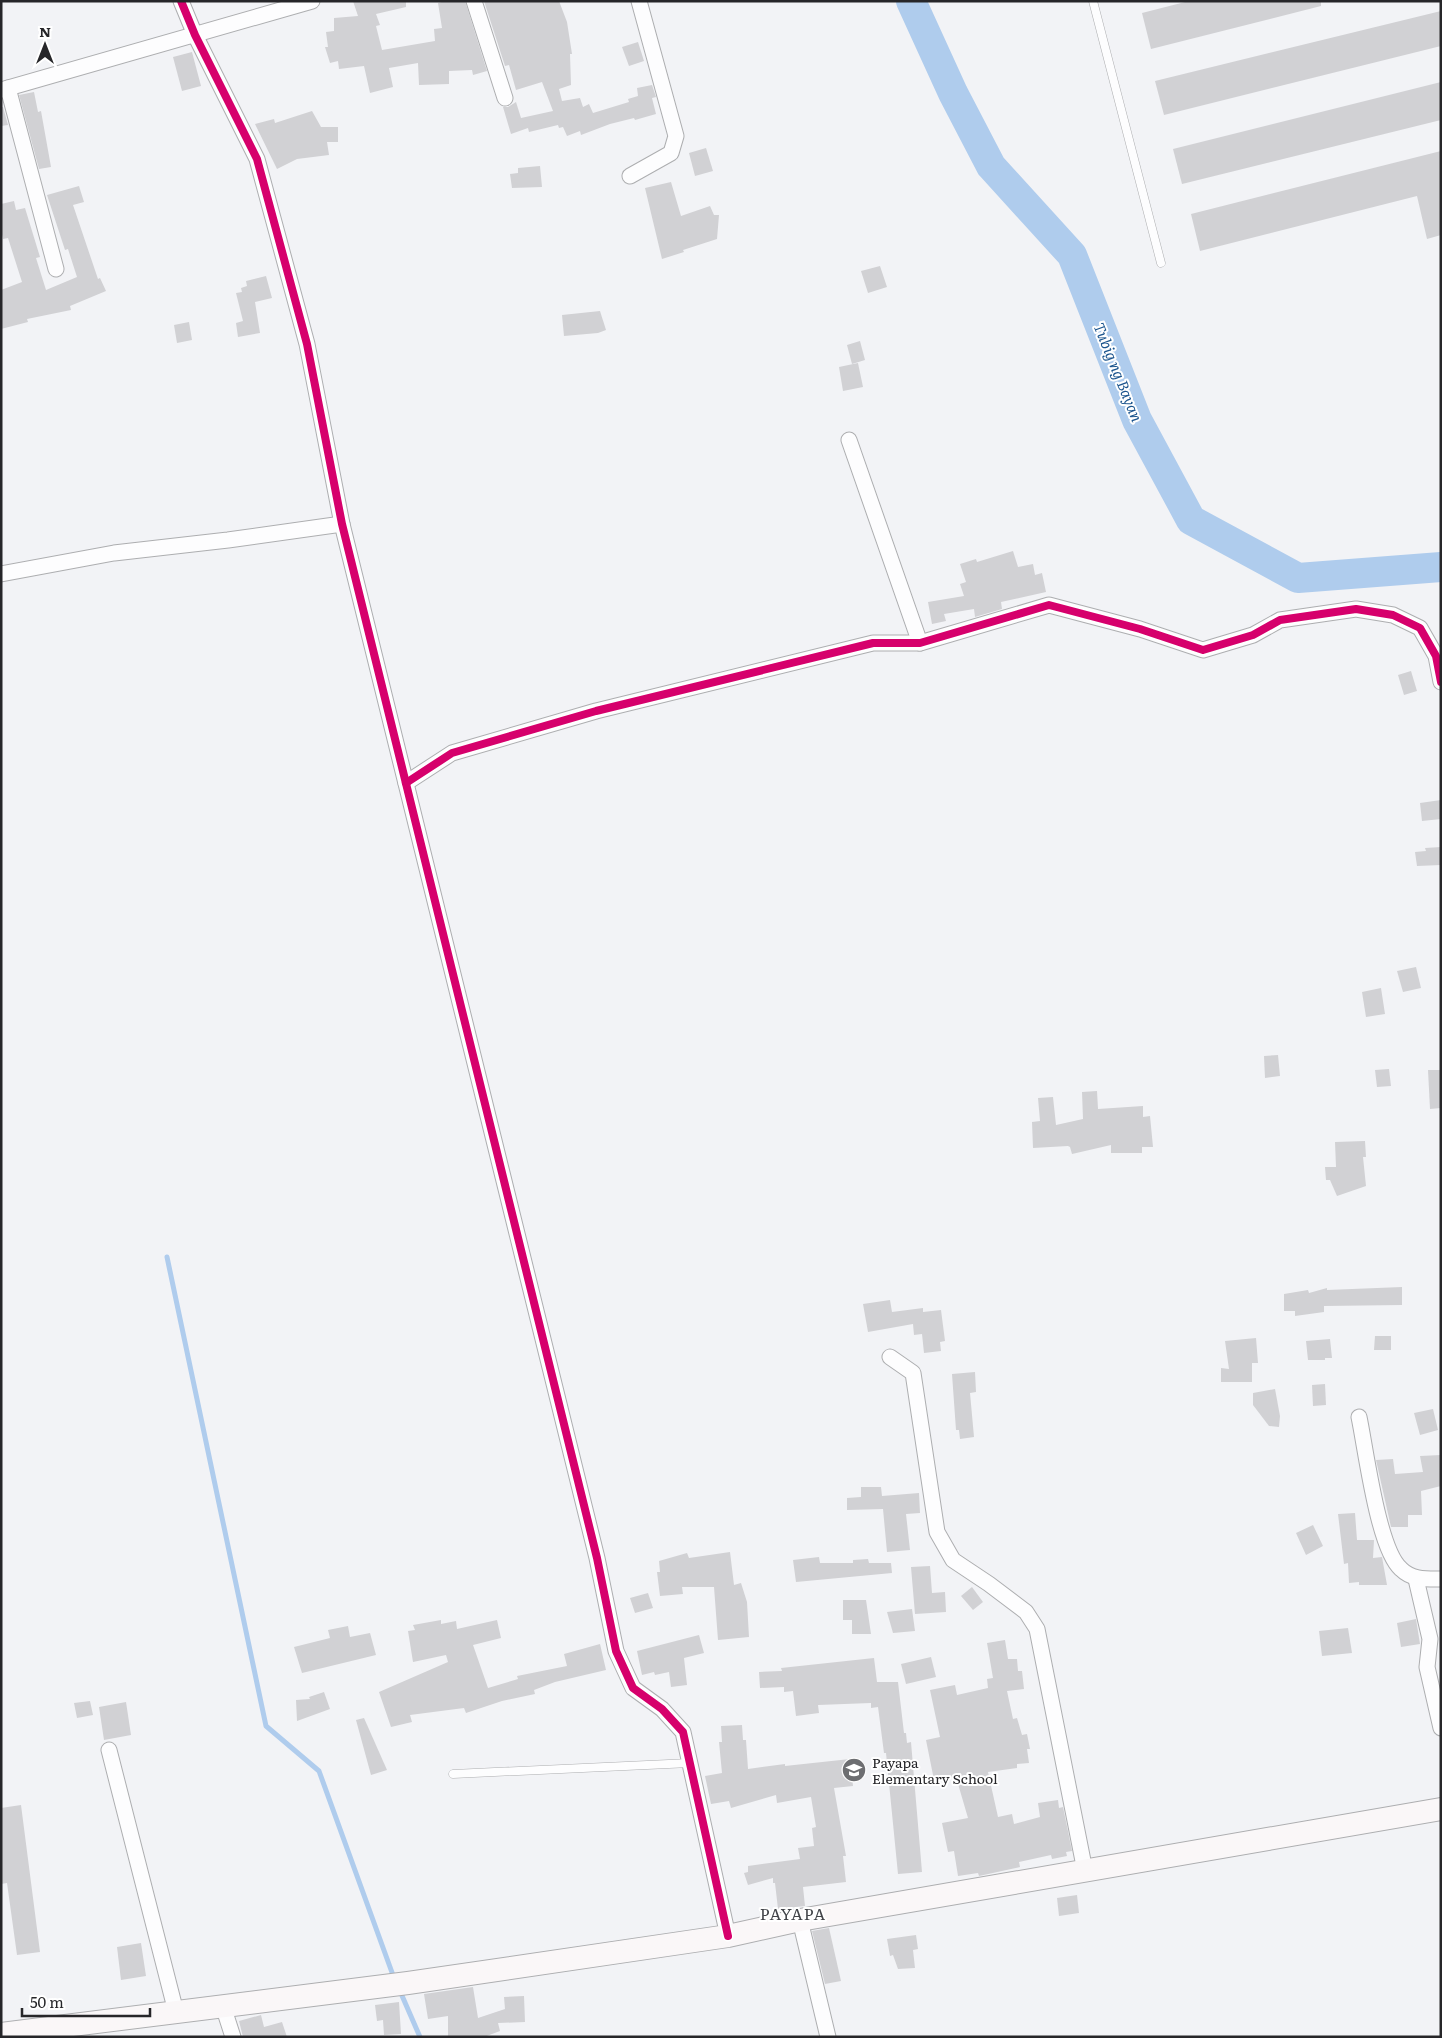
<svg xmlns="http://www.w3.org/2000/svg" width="1442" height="2038" font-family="Literata,serif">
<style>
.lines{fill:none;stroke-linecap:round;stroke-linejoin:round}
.stream{stroke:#afcced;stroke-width:5}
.river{stroke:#afcced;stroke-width:30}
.building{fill:#d1d1d4}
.lane-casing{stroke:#adaeb0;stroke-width:9}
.street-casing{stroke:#adaeb0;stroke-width:17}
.secondary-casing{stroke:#adaeb0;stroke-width:24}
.lane{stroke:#fdfdfe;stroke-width:8}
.street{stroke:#fdfdfe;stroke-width:15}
.secondary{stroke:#faf7f8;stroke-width:22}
.cycleway-casing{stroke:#fff;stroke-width:11}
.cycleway{stroke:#d6006c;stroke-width:8}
.labels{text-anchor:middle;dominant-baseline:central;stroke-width:4;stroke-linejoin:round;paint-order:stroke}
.poi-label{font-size:14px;fill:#262629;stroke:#fff;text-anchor:start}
.water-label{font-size:15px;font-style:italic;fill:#1b548d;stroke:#fff}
.quarter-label{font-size:16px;letter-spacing:1px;fill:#424449;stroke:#fff}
</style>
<rect width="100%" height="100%" fill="#f2f3f6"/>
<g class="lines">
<g class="stream">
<path d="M167 1257 266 1726 319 1771 394 1978"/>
<path d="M400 1991 420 2037"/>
</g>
<path class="river" d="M911 1 953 93 991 166 1072 255 1137 420 1191 520 1298 578 1441 567"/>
</g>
<g class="building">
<path d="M353 1H406V7L376 14 380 25 376 26 382 50 435 41 434 29 442 28 438 3 445 1H465L487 71 473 75 472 70 449 71V84L419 85 418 63 389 68 393 87 370 93 364 66 339 69 338 61 330 63 325 47H328L326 32 334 31V18L358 16Z"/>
<path d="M484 1H559L567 22 572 54H570L571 85 559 89 562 101 580 98 583 107 589 104 593 113 629 102 628 99 638 96 637 88 652 85 656 97 652 98 656 114 635 120 634 118 610 124 581 135 580 131 567 136 563 127 559 128 558 125 529 132 528 128 511 134 503 107H508L516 102 521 118 553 111 542 82 516 90 509 65 505 66Z"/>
<path d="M1189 1H1321V6L1151 49 1142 13Z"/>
<path d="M1441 11V46L1164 115 1155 81Z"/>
<path d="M638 42 644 61 629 66 622 47Z"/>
<path d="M192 52 201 86 182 91 173 57Z"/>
<path d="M1441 82V120L1182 184 1173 149Z"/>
<path d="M34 92 38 112 41 111 51 167 39 169 19 95Z"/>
<path d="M1 107H3L8 125 1 126Z"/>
<path d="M312 111 321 127H338V142H327L329 155 297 159 277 169 255 124 274 119 275 123Z"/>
<path d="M706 148 713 171 695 176 689 153Z"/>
<path d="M1441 151V235L1427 239 1417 196 1200 251 1191 214Z"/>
<path d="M540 166 542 187 512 188 510 174 518 173V168Z"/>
<path d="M671 182 681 216 710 206 714 215H719L717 239 683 250 684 252 662 259 645 188Z"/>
<path d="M79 186 84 202 73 205 98 279 100 278 106 291 70 306 71 310 27 319 28 322 1 329V290L22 282 8 238 3 239 1 230V204L14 201 16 210 25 208 40 257 36 258 46 290 77 277 68 249 65 250 47 195Z"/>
<path d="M880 266 887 287 868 293 861 271Z"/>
<path d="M266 276 272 298 255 302 260 333 238 337 236 323 243 321 236 293 242 292 241 288 247 286 246 281Z"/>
<path d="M600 311 606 330 598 333 564 336 562 315Z"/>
<path d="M189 322 192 340 177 343 174 325Z"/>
<path d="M860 341 865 360 852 364 847 345Z"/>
<path d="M858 363 863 387 843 391 839 367Z"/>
<path d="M1013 551 1018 567 1033 564 1035 575 1042 573 1046 592 1001 602 1002 609 975 617 974 609 944 614 946 621 932 624 928 602 964 596 960 584 966 582 960 564 976 559 977 562Z"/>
<path d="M1411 671 1417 691 1404 695 1398 675Z"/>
<path d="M1441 800V819L1422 821 1420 803Z"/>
<path d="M1441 847V865L1417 866 1415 852 1426 851 1425 848Z"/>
<path d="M1416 967 1421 988 1403 992 1397 971Z"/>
<path d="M1381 988 1385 1014 1366 1017 1362 992Z"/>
<path d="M1278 1055 1280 1076 1265 1078 1264 1056Z"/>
<path d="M1389 1069 1391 1086 1377 1087 1375 1070Z"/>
<path d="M1428 1070H1441V1108L1430 1109Z"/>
<path d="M1097 1091 1098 1109 1143 1106V1117L1150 1116 1153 1147H1142V1153H1111V1145L1072 1154 1070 1147 1068 1146 1033 1148 1032 1122 1040 1121 1038 1098 1053 1097 1056 1125 1083 1119 1082 1092Z"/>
<path d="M1365 1141 1366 1157H1363L1366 1186 1337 1196 1330 1180H1326L1325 1167H1336L1335 1142Z"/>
<path d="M1402 1287V1305L1324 1306V1312L1295 1316V1311H1284V1294L1308 1290 1309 1293 1327 1288V1290Z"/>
<path d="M890 1300 892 1312 923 1308V1312L941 1310 945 1341 940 1342 941 1351 924 1353 922 1334 914 1335 913 1324 868 1332 863 1304Z"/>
<path d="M1375 1336H1391V1350H1374Z"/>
<path d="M1256 1338 1258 1363H1252V1382H1221V1368L1229 1369 1225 1341Z"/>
<path d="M1330 1339 1332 1358H1325V1360H1308L1306 1341Z"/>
<path d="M975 1372 976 1392 970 1393 974 1437 960 1439 959 1430H956L952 1374Z"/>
<path d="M1325 1384 1326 1405 1313 1406 1312 1385Z"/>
<path d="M1275 1389 1280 1416 1279 1427 1269 1426 1253 1405V1393Z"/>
<path d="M1433 1409 1438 1430 1420 1435 1414 1413Z"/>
<path d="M1441 1455V1486L1421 1491 1422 1515H1408V1527H1391L1376 1460 1393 1459 1395 1474 1423 1472 1420 1456Z"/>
<path d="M861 1487H881L882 1496 919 1493 920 1513 906 1514 910 1550 887 1552 883 1509 847 1510V1498L861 1497Z"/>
<path d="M1355 1513 1357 1540H1374L1373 1558 1382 1557 1387 1585H1359V1582L1349 1583 1348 1563 1344 1564 1338 1514Z"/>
<path d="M1313 1525 1323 1546 1306 1555 1296 1533Z"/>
<path d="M730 1552 734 1585 741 1583 747 1602 749 1637 718 1640 714 1587H682L683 1594 660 1596 657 1572H660L659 1561 687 1553 689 1558Z"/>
<path d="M819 1557 820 1563H853V1560L868 1559 869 1563H891L892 1573 796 1582 793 1560Z"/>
<path d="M930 1566 932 1593 945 1592 946 1612 915 1614 911 1567Z"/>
<path d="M972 1587 983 1602 973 1610 961 1596Z"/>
<path d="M648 1593 653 1608 635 1613 630 1598Z"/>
<path d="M843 1600H866L871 1634H852V1620H843Z"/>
<path d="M912 1609 915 1631 893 1633 887 1612Z"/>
<path d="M1416 1619 1420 1644 1401 1647 1397 1623Z"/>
<path d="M441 1620V1624L456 1621 457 1629 497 1620 501 1638 473 1645 488 1688 518 1679 517 1676 567 1666 564 1654 600 1644 606 1670 555 1682 534 1690 535 1694 502 1701 466 1713 464 1708 410 1715 412 1722 391 1727 379 1692 448 1662 446 1655 413 1662 408 1631 415 1630 413 1625Z"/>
<path d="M348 1626 350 1637 370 1633 376 1655 302 1673 294 1647 330 1638 328 1630Z"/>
<path d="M1348 1628 1352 1653 1322 1656 1319 1631Z"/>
<path d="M699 1635 704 1653 684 1658 687 1685 671 1687 669 1672 655 1675 654 1672 642 1675 637 1651Z"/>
<path d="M1005 1640 1008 1659H1017L1018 1671H1022L1024 1689 1007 1691 1013 1719 1017 1718 1022 1735 1027 1734 1030 1749H1027L1029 1763 1017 1764V1768L988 1772 998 1817 1012 1814 1014 1824 1040 1817 1038 1803 1058 1800 1059 1808 1063 1807 1072 1851 1066 1852 1067 1856 1052 1859 1051 1855 1019 1862 1020 1867 979 1876 978 1873 958 1876 954 1851 948 1852 942 1823 968 1818 956 1777 934 1780 926 1740 940 1737 930 1690 955 1685 957 1695 988 1688 987 1679 993 1678 987 1643Z"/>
<path d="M931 1657 936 1677 906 1684 901 1664Z"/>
<path d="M874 1658 877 1682H898L904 1733H906L907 1743 911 1742 922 1872 898 1874 886 1753H884L878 1707 871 1708V1703L818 1705 819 1713 796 1716 793 1691 784 1692V1687L760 1688 759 1672 782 1671 781 1668Z"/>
<path d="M324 1692 330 1709 297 1721 296 1700 310 1699 309 1697Z"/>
<path d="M90 1701 93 1715 77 1718 74 1703Z"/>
<path d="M126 1702 131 1735 104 1740 99 1707Z"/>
<path d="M364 1718 387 1770 371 1775 356 1720Z"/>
<path d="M742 1725 743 1740H746L748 1769 785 1764V1766L850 1759 853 1786 834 1788 846 1856H843L846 1882 803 1887 805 1906 778 1909 775 1883H773V1878L748 1885 744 1873 748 1872V1866L800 1859 798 1848 814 1846 812 1828 816 1827 811 1797 777 1803 776 1795 731 1808 729 1801 711 1804 705 1776 722 1773 719 1742H722L721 1726Z"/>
<path d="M21 1805 40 1952 17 1955 7 1883 1 1884V1808Z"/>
<path d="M1077 1895 1079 1913 1059 1916 1057 1898Z"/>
<path d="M829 1928 841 1981 825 1984 812 1931Z"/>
<path d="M916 1935 918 1949 913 1950 915 1968 898 1969 893 1955 890 1956 887 1939Z"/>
<path d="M141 1943 146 1976 121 1980 117 1947Z"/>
<path d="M473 1987 478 2018 505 2009 504 1997 524 1996 525 2022 498 2023 500 2031 484 2037H448V2016L428 2019 424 1994Z"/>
<path d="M399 2002 401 2034 384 2035 383 2020 377 2021 375 2005Z"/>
<path d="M261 2015 264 2027 282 2022 287 2037H243L239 2021Z"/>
</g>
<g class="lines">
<g class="lane-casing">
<g id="lane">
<path d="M1093 1 1161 263"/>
<path d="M453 1774 690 1763"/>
</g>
</g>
<g class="street-casing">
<g id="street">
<path d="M181 1 195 35 257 159 307 344 342 524 597 1558 616 1651 633 1688 662 1709 683 1732 728 1936"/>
<path d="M474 1 505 98"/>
<path d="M8 88 56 269"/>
<path d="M1 90 312 1"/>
<path d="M630 176 671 153 676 136 639 1"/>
<path d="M849 440 920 643"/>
<path d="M1 574 114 553 228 540 342 524"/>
<path d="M406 783 452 753 596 711 873 643H920L1049 605 1140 629 1203 650 1253 635 1280 620 1356 609 1393 615 1420 628 1436 656 1441 682"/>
<path d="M890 1357 913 1373 937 1532 953 1560 989 1584 1026 1612 1037 1629 1085 1871"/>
<path d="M1359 1417C1366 1450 1378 1549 1401 1569 1412 1580 1426 1579 1441 1579"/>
<path d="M1416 1579 1430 1639 1427 1667 1441 1728"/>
<path d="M109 1750 176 2012"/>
<path d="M800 1920 828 2037"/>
<path d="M223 2006 233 2037"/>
</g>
</g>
<g class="secondary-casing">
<path id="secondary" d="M1 2034 408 1983 728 1936 800 1920 1441 1809"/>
</g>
<use href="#lane" class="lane"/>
<use href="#street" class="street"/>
<use href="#secondary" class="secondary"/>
<g class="cycleway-casing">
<g id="cycleway">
<path d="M181 1 195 35 257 159 307 344 342 524 597 1558 616 1651 633 1688 662 1709 683 1732 728 1936"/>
<path d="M406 783 452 753 596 711 873 643H920L1049 605 1140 629 1203 650 1253 635 1280 620 1356 609 1393 615 1420 628 1436 656 1441 682"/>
</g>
</g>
<use href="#cycleway" class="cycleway"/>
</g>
<defs>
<g id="school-disc" transform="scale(1.25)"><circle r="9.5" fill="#6d6e71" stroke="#fff"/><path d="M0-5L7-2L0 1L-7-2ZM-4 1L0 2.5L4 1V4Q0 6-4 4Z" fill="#fff"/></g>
</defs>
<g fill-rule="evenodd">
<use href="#school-disc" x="854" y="1770"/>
</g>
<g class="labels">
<g class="poi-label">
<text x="872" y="1762">Payapa<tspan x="872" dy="16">Elementary School</tspan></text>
</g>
<g class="water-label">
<text transform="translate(1119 372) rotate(68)">Tubig ng Bayan</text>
</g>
<g class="quarter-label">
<text x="793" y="1913">PAYAPA</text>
</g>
</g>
<rect width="1442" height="2038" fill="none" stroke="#262629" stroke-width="5"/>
<g transform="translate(45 45)" stroke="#ffffff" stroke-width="4" paint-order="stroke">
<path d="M0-4L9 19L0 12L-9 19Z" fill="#262629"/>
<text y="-8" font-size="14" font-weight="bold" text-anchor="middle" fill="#262629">N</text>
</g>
<path d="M22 2008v8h128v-8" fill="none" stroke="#262629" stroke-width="2.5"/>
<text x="30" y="2008" font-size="15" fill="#262629" stroke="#ffffff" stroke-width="4" paint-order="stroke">50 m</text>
</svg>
